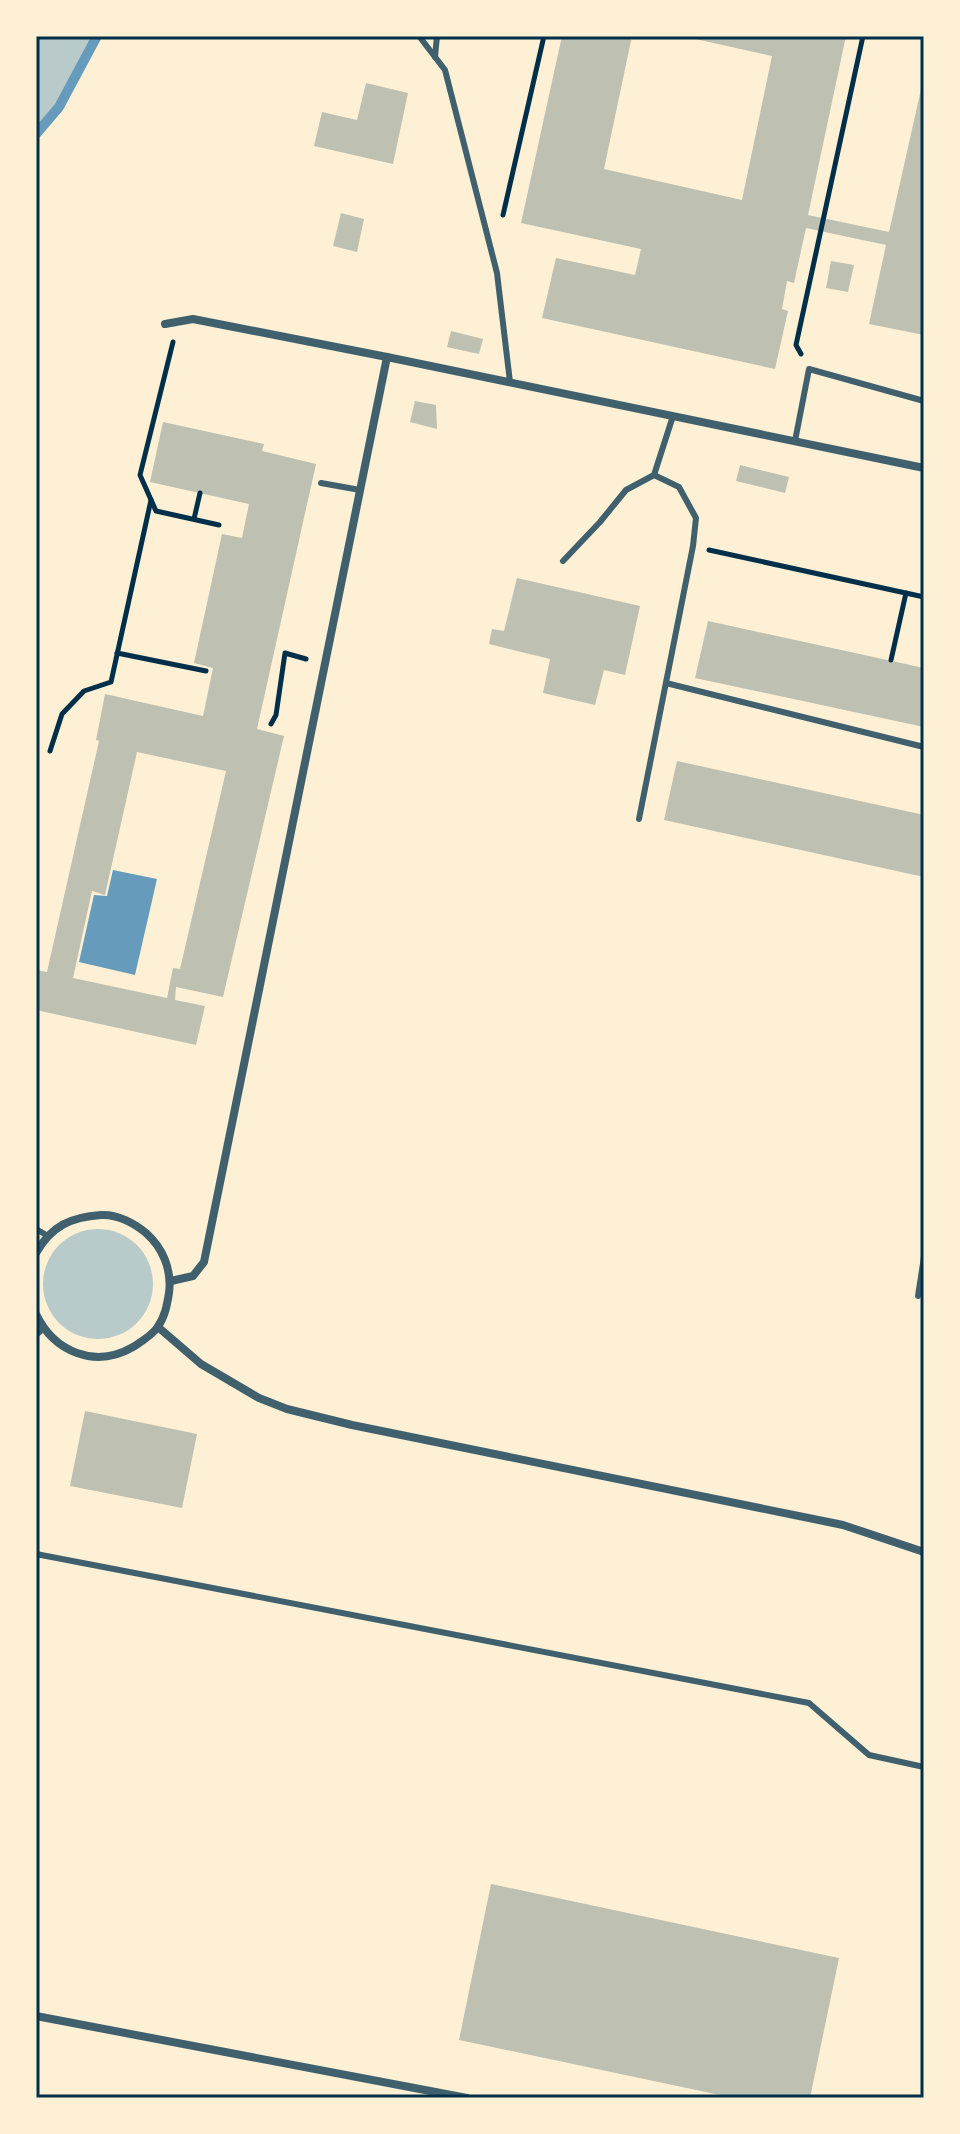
<svg xmlns="http://www.w3.org/2000/svg" width="960" height="2134" font-family="Literata,serif">
<style>
.green{fill:#b9caca}
.water{fill:#669bbc}
.lines{fill:none;stroke-linecap:round;stroke-linejoin:round}
.stream{stroke:#669bbc;stroke-width:10}
.building{fill:#bec0b2;fill-rule:evenodd}
.path{stroke:#003049;stroke-width:5}
.service{stroke:#3f606c;stroke-width:6}
.minor{stroke:#3f606c;stroke-width:8}
.neatline{fill:none;stroke:#003049;stroke-width:3}
</style>
<rect width="100%" height="100%" fill="#fdf0d5"/>
<g class="green">
<path d="M36 36H98L36 140Z"/>
<circle cx="98" cy="1284" r="55"/>
</g>
<path class="water" d="M113 870 157 879 135 975 79 962 94 895 107 896Z"/>
<g class="lines">
<path class="stream" d="M36 134 59 107 97 36"/>
</g>
<g class="building">
<path d="M562 36H632L604 169 742 200 772 56 682 36H846L808 215 889 232 924 76V335L869 324 886 245 806 228 794 283 787 281 782 309 788 311 775 369 542 318 556 258 635 275 641 249 521 223Z"/>
<path d="M366 83 408 93 393 164 314 146 322 112 357 120Z"/>
<path d="M341 213 364 219 357 252 333 246Z"/>
<path d="M831 261 854 265 848 292 826 288Z"/>
<path d="M451 331 483 339 479 354 447 347Z"/>
<path d="M415 401 436 405 437 429 410 422Z"/>
<path d="M163 422 264 444 262 451 316 464 257 729 284 736 223 997 176 987 175 1000 205 1006 196 1045 36 1010V970L47 972 99 741 96 740 105 694 203 716 213 668 194 663 222 534 242 538 249 504 150 482ZM137 752 226 771 180 969 173 968 167 998 73 978 92 891 105 895Z"/>
<path d="M740 465 789 477 785 493 736 481Z"/>
<path d="M517 578 640 606 625 675 604 670 595 705 543 693 550 659 489 644 492 629 504 631Z"/>
<path d="M708 621 924 668V727L695 678Z"/>
<path d="M677 761 924 815V877L664 820Z"/>
<path d="M85 1411 197 1434 182 1508 70 1486Z"/>
<path d="M491 1884 839 1958 810 2098H734L459 2040Z"/>
</g>
<g class="lines">
<g class="path">
<path d="M503 215 544 36"/>
<path d="M173 342 140 475 156 511 219 525"/>
<path d="M801 354 796 345 863 36"/>
<path d="M194 519 200 493"/>
<path d="M709 550 924 597"/>
<path d="M117 653 206 671"/>
<path d="M891 660 906 593"/>
<path d="M271 724 276 715 285 653 306 659"/>
<path d="M50 751 62 714 84 691 111 682 151 500"/>
</g>
<g class="service">
<path d="M419 36 445 70 497 273 510 382"/>
<path d="M435 57 437 36"/>
<path d="M795 441 809 369 924 401"/>
<path d="M321 483 360 490"/>
<path d="M563 561 600 522 626 490 654 475 673 416"/>
<path d="M666 683 924 747"/>
<path d="M639 819 693 546 696 518 679 487 654 475"/>
<path d="M36 1229 48 1236"/>
<path d="M918 1296 924 1257"/>
<path d="M36 1335 43 1329"/>
<path d="M36 1554 809 1703 869 1755 924 1767"/>
</g>
<g class="minor">
<path d="M165 324 193 319 387 357 924 468"/>
<path d="M36 1253C51 1226 71 1217 101 1215 117 1214 134 1223 146 1233 163 1248 172 1270 169 1293 167 1305 165 1317 157 1328 151 1336 142 1341 133 1347 95 1369 54 1352 36 1314"/>
<path d="M171 1281 193 1276 204 1262 387 357"/>
<path d="M158 1327 201 1364 259 1398 287 1409 352 1425 843 1525 924 1552"/>
<path d="M36 2016 467 2098"/>
</g>
</g>
<rect width="960" height="2134" fill="none" stroke="#fdf0d5" stroke-width="76"/>
<rect x="38" y="38" width="884" height="2058" class="neatline"/>
</svg>
